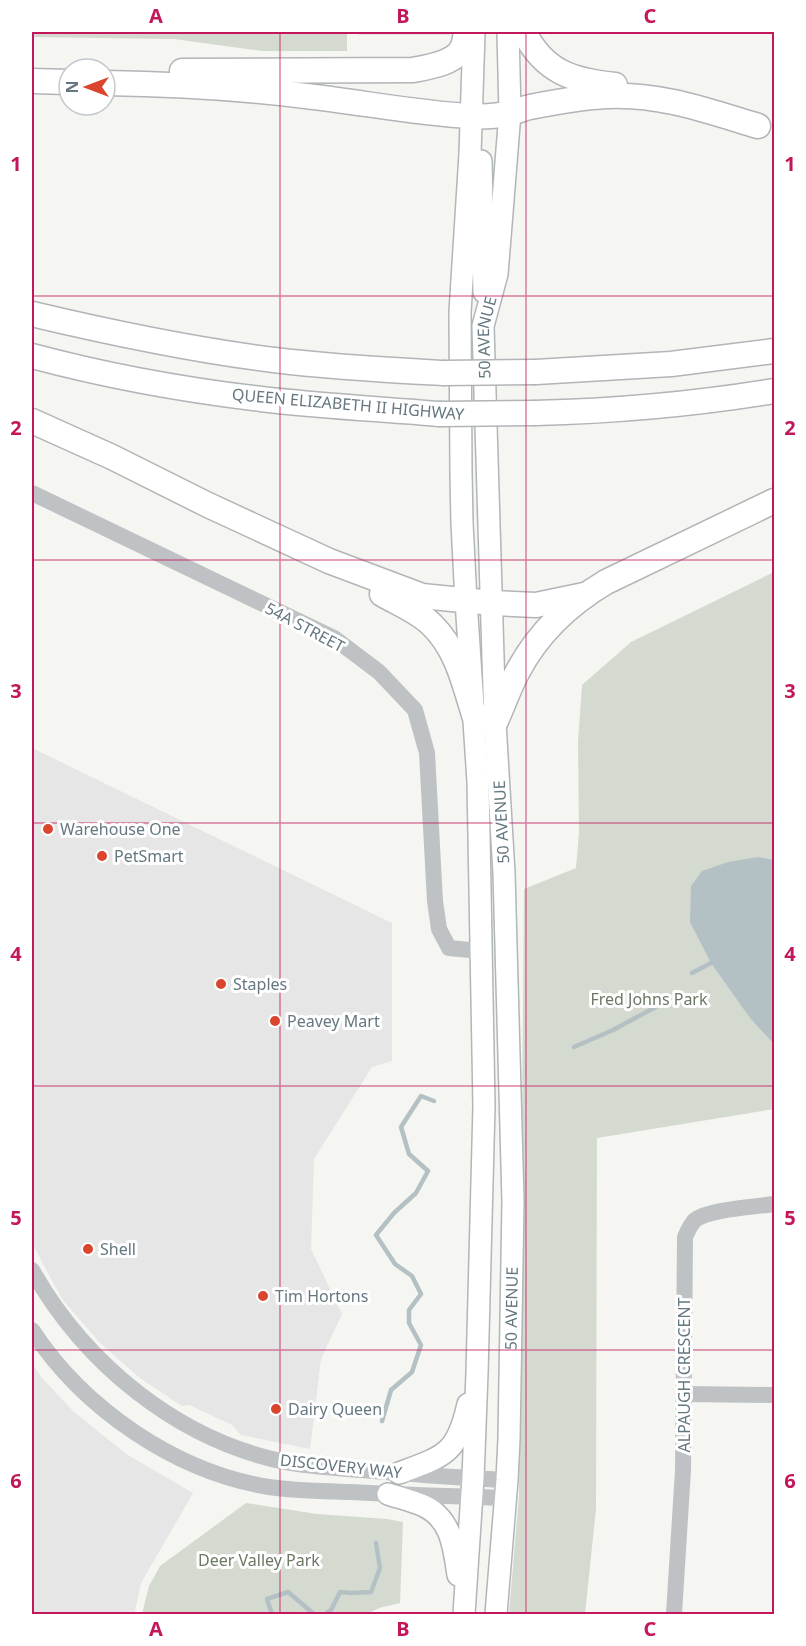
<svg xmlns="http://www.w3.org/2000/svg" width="806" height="1646" font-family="'Noto Sans',sans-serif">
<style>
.built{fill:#e5e6e5}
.green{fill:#d5dad1}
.water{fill:#b3c1c4}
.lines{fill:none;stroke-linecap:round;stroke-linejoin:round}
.stream{stroke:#b3c1c4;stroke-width:4.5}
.major-casing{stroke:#b1b6b9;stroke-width:24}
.highway-casing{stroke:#b1b5b8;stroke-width:27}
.minor{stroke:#bec2c5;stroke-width:16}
.major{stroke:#fff;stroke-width:21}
.highway{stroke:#fff;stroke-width:24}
.highway-bridge-casing{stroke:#b1b5b8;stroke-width:27;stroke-linecap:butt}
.highway-bridge{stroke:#fff;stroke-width:24}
.grid{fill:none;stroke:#c2185b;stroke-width:1.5;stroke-opacity:0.55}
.poi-dot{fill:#d9452d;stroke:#fff;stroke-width:2}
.labels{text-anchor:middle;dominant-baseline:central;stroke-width:6;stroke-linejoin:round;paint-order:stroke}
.street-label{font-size:16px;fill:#657781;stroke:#fff}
.poi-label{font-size:16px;fill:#657781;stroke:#fff;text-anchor:start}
.park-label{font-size:16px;fill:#6a7864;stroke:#fff}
.neatline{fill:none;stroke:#c2185b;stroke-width:2}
.grid-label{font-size:20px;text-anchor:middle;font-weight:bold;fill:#c2185b}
</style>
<rect width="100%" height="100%" fill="#f5f5f1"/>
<g class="built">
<path d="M358 32H452L450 35H358Z"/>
<path d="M32 748 392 923V1061L372 1067 314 1159 311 1249 342 1314 321 1359 310 1449 241 1435 232 1425 189 1405 182 1406 140 1378 100 1343 62 1299 32 1243Z"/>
<path d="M32 1363 42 1378 73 1411 126 1454 193 1493 141 1583 135 1611 138 1614H32Z"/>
</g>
<g class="green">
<path d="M32 32H347V51H262L174 39 32 37Z"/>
<path d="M774 572V1109L597 1138 596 1509 585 1614H509L519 1496 524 889 576 868 579 832 578 742 582 685 631 642Z"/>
<path d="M246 1503 317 1514 387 1519 403 1522 400 1603 379 1608 367 1614H142L149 1586 160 1566Z"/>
</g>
<path class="water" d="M758 857 774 860V1044L750 1018 711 963 690 922 691 886 702 871 728 862Z"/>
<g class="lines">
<g class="stream">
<path d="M692 973 711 963"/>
<path d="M574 1047 613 1030 665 1002"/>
<path d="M382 1421 391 1390 412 1372 421 1345 409 1323V1310L421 1294 412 1276 395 1264 376 1235 394 1213 416 1193 428 1171 409 1154 401 1127 421 1096 434 1101"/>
<path d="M272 1614 267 1599 288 1592 314 1614"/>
<path d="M325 1614 331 1610 340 1592 352 1593 371 1592 380 1568 376 1543"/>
</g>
<g class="major-casing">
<g id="major">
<path d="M481 161 484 292"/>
<path d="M399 1473C445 1456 457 1454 468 1404"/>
<path d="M388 1494C400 1498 413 1501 424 1506 452 1519 454 1549 458 1575"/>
<path d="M464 1614 473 1478 477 1373 484 1106 478 781 466 601 462 523 461 473 460 312 470 154 474 32"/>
<path id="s1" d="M496 1614 507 1480 509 1439 513 1201 504 873 495 723 483 326 497 274 510 113 508 32"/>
</g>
</g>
<g class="highway-casing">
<g id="highway">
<path d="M524 32C544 72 573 81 615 85"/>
<path d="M182 71 413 70C429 67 457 63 463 46 465 41 465 36 466 32"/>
<path d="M32 81 69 82"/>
<path d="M105 83C175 84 245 88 314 97 365 103 416 113 468 116 481 117 499 116 513 112 519 111 524 108 530 107 555 102 581 97 607 96 659 93 708 111 758 126"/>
<path d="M32 314C112 333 193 350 274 360 330 367 387 370 443 373"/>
<path d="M32 356C107 376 184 390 261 399 320 406 380 409 439 414"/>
<path d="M536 372 671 364 774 351"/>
<path d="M535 413C616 411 695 404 774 391"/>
<path d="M32 421 112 457 208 505 329 561 422 596 492 603 536 605 584 595"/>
<path d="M382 594C399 604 420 612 433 626 457 650 464 683 474 715"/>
<path d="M495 723C503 706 509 687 518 671 538 633 569 604 606 582L774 501"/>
</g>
</g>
<g class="minor">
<path d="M32 493 334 638 379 672 415 710 427 753 435 901 439 929 449 948 480 951"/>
<path d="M32 1270C85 1364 178 1440 285 1462 310 1467 336 1468 362 1470 410 1474 459 1478 507 1480"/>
<path d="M32 1330C83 1408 175 1472 269 1487 296 1491 323 1491 351 1492 402 1495 454 1496 506 1498"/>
<path d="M684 1394 774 1395"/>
<path d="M674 1614 683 1470 685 1237C688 1231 690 1225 695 1220 709 1209 755 1207 774 1204"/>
</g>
<use href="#major" class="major"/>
<use href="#highway" class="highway"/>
<g class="highway-bridge-casing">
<g id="highway-bridge">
<path d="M443 373 536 372"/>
<path d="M439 414 535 413"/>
</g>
</g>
<use href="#highway-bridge" class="highway-bridge"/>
</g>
<path class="grid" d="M280 32V1614M526 32V1614M32 296H774M32 560H774M32 823H774M32 1086H774M32 1350H774"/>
<g class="poi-dot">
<circle cx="48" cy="829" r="6"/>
<circle cx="102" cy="856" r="6"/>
<circle cx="221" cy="984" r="6"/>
<circle cx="275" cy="1021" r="6"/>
<circle cx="88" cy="1249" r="6"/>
<circle cx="263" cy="1296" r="6"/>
<circle cx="276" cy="1409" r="6"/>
</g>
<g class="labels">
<g class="street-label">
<text stroke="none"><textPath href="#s1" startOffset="1278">50 AVENUE</textPath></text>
<text transform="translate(348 404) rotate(5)">QUEEN ELIZABETH II HIGHWAY</text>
<text transform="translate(305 627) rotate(28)">54A STREET</text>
<text transform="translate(501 822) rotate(-93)">50 AVENUE</text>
<text stroke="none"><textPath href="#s1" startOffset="306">50 AVENUE</textPath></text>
<text transform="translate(684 1375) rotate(-90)">ALPAUGH CRESCENT</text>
<text transform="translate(341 1466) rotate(6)">DISCOVERY WAY</text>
</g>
<g class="poi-label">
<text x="60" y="829">Warehouse One</text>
<text x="114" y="856">PetSmart</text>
<text x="233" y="984">Staples</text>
<text x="287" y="1021">Peavey Mart</text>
<text x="100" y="1249">Shell</text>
<text x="275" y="1296">Tim Hortons</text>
<text x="288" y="1409">Dairy Queen</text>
</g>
<g class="park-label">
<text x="649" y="999">Fred Johns Park</text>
<text x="259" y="1560">Deer Valley Park</text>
</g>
</g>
<rect width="806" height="1646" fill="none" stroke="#ffffff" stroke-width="66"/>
<g transform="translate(87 87) rotate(270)"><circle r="28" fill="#ffffff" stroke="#c1c9cd" stroke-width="1.5"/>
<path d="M0-4.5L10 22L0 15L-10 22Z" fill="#d9452d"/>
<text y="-9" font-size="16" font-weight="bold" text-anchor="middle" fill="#657781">N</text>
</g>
<rect x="33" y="33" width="740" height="1580" class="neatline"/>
<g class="grid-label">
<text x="156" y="23">A</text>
<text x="403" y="23">B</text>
<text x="650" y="23">C</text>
<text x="16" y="171">1</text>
<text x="790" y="171">1</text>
<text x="16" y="435">2</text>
<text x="790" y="435">2</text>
<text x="16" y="698">3</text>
<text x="790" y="698">3</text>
<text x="16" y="961">4</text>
<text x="790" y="961">4</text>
<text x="16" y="1225">5</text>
<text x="790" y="1225">5</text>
<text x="16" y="1488">6</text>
<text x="790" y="1488">6</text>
<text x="156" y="1636">A</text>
<text x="403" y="1636">B</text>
<text x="650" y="1636">C</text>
</g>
</svg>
